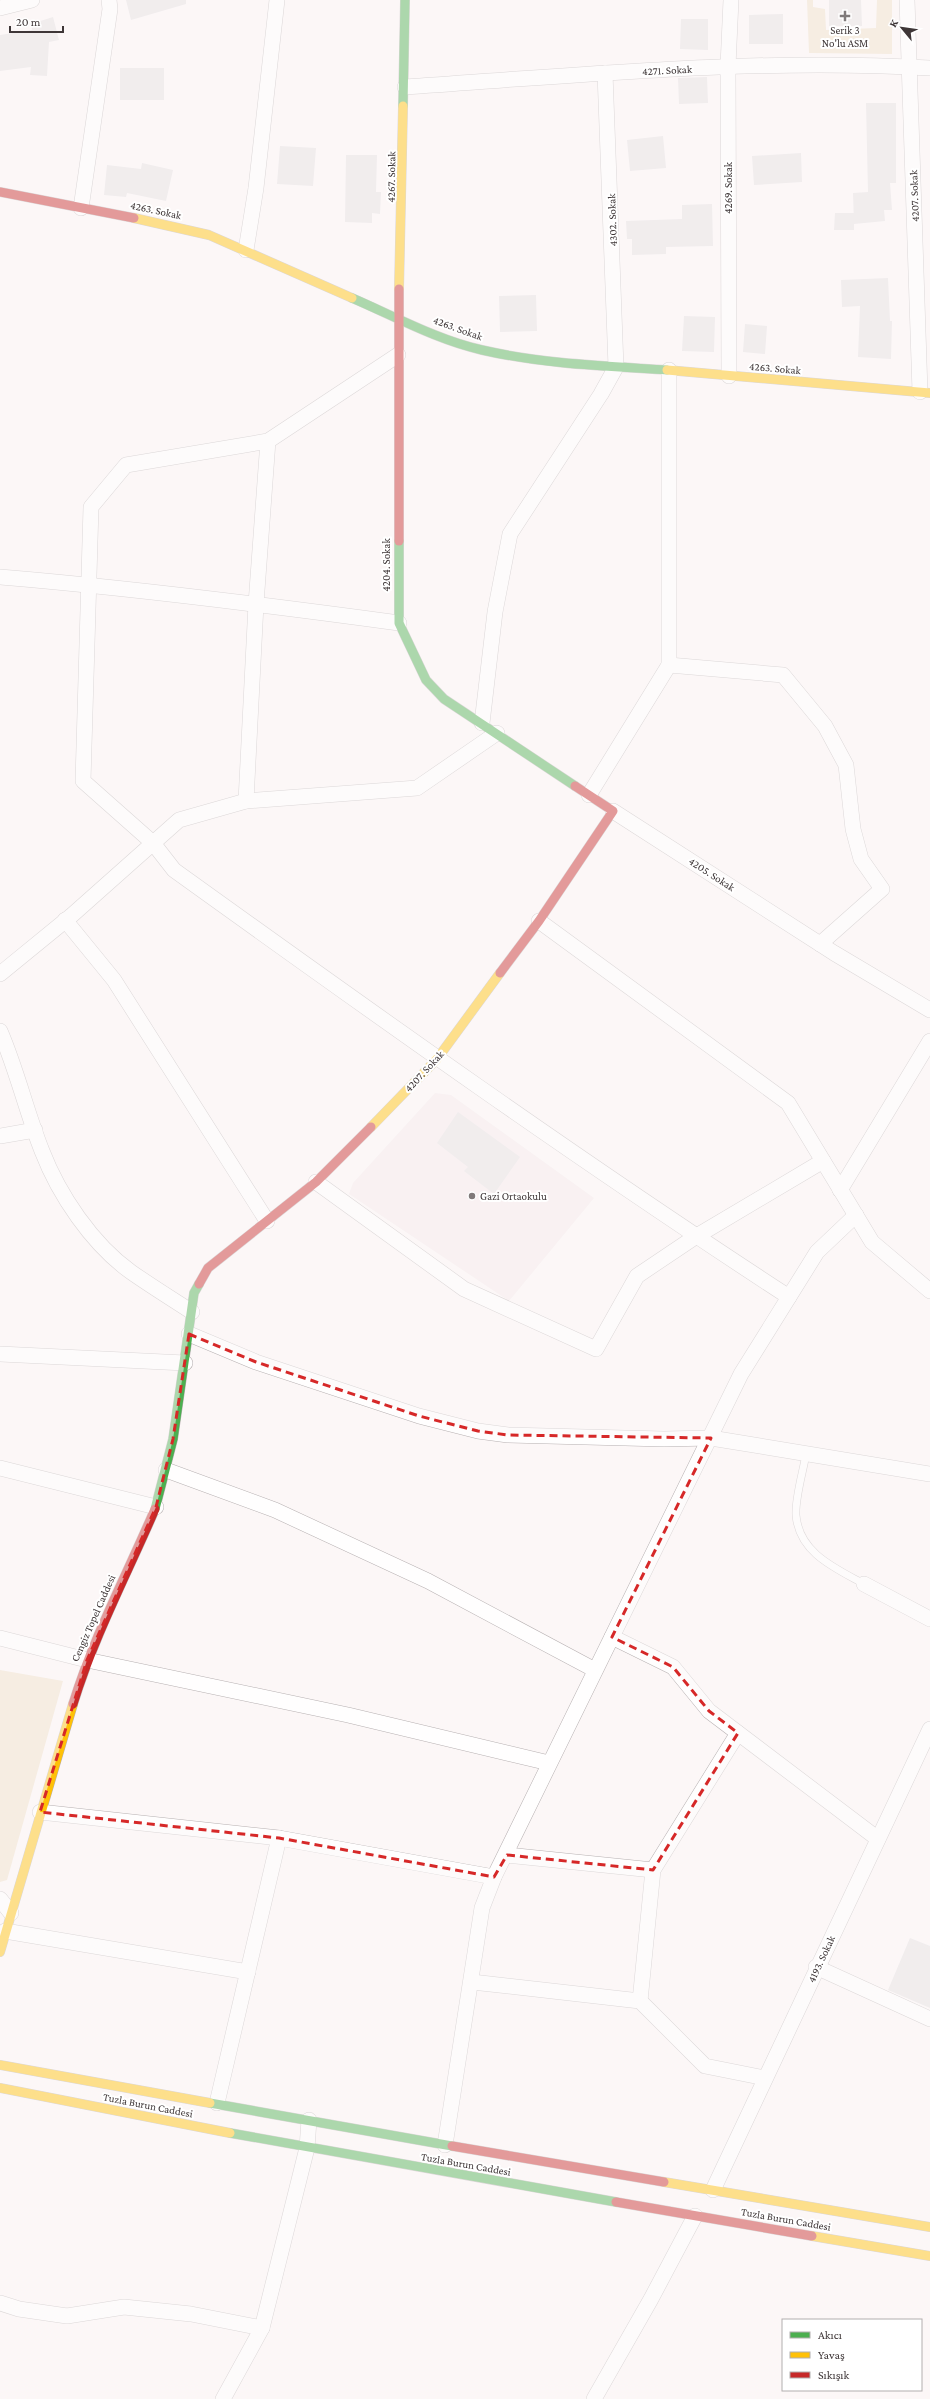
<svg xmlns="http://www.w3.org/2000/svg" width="930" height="2399" font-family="'Crimson Pro',serif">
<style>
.built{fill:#f5e9eb}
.green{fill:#efdfc8}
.building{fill:#e4dfe1}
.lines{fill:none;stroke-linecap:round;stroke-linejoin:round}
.lane-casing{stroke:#b7b1b2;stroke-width:8}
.street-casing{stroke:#b7b1b2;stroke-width:16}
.fast-casing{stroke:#b7b1b2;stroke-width:10}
.slow-casing{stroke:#b7b1b2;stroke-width:10}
.jam-casing{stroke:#b7b1b2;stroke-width:10}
.lane{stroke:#fffefe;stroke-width:7}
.street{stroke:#fffefe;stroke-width:15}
.fast{stroke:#4caf50;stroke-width:9}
.slow{stroke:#ffc107;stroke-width:9}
.jam{stroke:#c62828;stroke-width:9}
.marked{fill:none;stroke:#d62828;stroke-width:3;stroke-dasharray:8 5;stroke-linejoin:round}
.poi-dot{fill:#807a7a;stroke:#fff;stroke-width:1.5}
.labels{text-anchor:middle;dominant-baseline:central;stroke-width:4;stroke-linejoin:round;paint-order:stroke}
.poi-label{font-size:11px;fill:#3e3637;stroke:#fff}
.street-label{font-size:11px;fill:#3e3637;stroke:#fff}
</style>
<rect width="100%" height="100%" fill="#fcf7f7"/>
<path class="built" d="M435 1093 451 1095 594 1198 509 1301 349 1194 353 1183Z"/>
<g class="green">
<path d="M807 0H813V7L825 9 826 30 876 28 877 0H892V54L809 53Z"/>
<path d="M0 1670 63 1681 7 1880 0 1882Z"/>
</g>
<g class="building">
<path d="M126 0H186V4L131 20Z"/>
<path d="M829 0H861L862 26H829Z"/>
<path d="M783 14V44H749V15Z"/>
<path d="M53 17 59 40 49 42 47 76 30 75 31 67 0 71V35L32 30 31 24Z"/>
<path d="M681 19H708V50L680 49Z"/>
<rect x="120" y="68" width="44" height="32"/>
<path d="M707 77 708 103 679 104 678 78Z"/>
<path d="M866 103H896V183H890L892 210H884L885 221 854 224 853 193 868 192Z"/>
<path d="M663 136 666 168 630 171 627 140Z"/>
<path d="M280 146 316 148 313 186 277 184Z"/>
<path d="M801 153 802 182 754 185 752 156Z"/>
<path d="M346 155H377L376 192H381L380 214 372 213V223L345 222Z"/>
<path d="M142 163 173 170 166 201 127 193 126 197 104 195 107 165 141 169Z"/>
<path d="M712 204 713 246 666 247V254L632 255V239H627L626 221 682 219V205Z"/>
<path d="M835 213H854V230H834Z"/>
<path d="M888 278 890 321H892L891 359 858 357 860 306 842 307 841 280Z"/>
<path d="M536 295 537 331 500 332 499 296Z"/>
<path d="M684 316 715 317 714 352 682 351Z"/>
<path d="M745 324 767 326 765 354 743 352Z"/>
<path d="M458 1112 520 1157 494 1194 464 1171 468 1167 437 1143Z"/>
<path d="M910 1938 930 1946V2008L888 1990Z"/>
</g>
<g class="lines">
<g class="lane-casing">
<path id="lane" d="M806 1454C803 1472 795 1498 796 1515 799 1553 835 1568 864 1584"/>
</g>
<g class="street-casing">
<g id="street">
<path d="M907 0 920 392"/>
<path d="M0 8 32 0"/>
<path d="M405 87C579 75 755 58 930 68"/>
<path d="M81 208 110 9 109 0"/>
<path d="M246 250 256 188 277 0"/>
<path d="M398 355 268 441 126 465 91 507 83 781 153 843 174 870C377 1016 580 1161 789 1297"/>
<path d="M729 376 728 66 731 0"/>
<path d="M0 577C133 588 266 605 399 623"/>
<path d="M669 665 783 675 825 726 846 765 853 829 861 859 882 889 820 944"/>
<path d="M482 723 495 612 510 534 601 394 616 367 605 73"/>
<path d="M589 795 669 665V370"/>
<path d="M246 801 256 604 268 441"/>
<path d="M613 811 834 953 930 1010"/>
<path d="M65 920 114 980 267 1221"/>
<path d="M539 921 788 1103 872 1242 930 1291"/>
<path d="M0 974 71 916 179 820 246 801 417 788 497 733"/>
<path d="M0 1031C17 1070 26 1111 42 1151 59 1195 92 1244 131 1272 151 1286 172 1299 192 1312"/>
<path d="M0 1136 35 1130"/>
<path d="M316 1182 464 1289 596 1349 637 1276 695 1237 823 1161"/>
<path d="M840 1190 930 1041"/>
<path d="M189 1334 256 1362 419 1416 478 1431 508 1435 664 1439 711 1438 930 1474"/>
<path d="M0 1354 185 1363"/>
<path d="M0 1468 156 1507"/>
<path d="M166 1470 275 1510 428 1581 595 1670"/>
<path d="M864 1584 930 1619"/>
<path d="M612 1637 673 1667 709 1711 878 1839"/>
<path d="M0 1638 87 1660 348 1715 549 1763"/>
<path d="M40 1812 279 1838 494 1877"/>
<path d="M507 1855 653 1870"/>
<path d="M0 1899 11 1913"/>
<path d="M5 1931 248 1972"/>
<path d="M816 1967 930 2019"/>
<path d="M472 1982 640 2001 705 2066 765 2078"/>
<path d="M640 2001 653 1870 738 1733"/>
<path d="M217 2103 279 1838"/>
<path d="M445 2145 482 1908 494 1877 741 1374 817 1252 856 1215"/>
<path d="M713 2190 930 1729"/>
<path d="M0 2303 19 2309 67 2316 124 2307 191 2314 262 2328"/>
<path d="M223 2399 262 2328 307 2148 309 2120"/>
<path d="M594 2399 651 2299 695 2216"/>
</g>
</g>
<g class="fast-casing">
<g id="fast">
<path d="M403 106 405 0"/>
<path d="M352 298C394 316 437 340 482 350 543 364 605 366 667 370"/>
<path d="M399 541V623L426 680 444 699 575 786"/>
<path d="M155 1509 173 1439 194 1293 199 1284"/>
<path d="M210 2103 452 2146"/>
<path d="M230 2133 616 2202"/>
</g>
</g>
<g class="slow-casing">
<g id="slow">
<path d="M134 218 209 235 352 298"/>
<path d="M399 289 403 106"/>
<path d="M667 370 930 393"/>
<path d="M371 1127 437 1059 500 973"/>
<path d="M0 1952 73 1704"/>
<path d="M0 2065 210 2103"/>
<path d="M0 2088 230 2133"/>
<path d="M664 2182 930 2227"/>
<path d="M812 2236 930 2256"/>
</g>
</g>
<g class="jam-casing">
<g id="jam">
<path d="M0 192 134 218"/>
<path d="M399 541V289"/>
<path d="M500 973 539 921 613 811 575 786"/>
<path d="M199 1284 208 1268 316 1182 371 1127"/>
<path d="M73 1704C94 1636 127 1574 155 1509"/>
<path d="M452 2146 664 2182"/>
<path d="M616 2202 812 2236"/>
</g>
</g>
<use href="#lane" class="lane"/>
<use href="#street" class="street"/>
<use href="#fast" class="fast"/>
<use href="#slow" class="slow"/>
<use href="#jam" class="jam"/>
</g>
<path d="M0 0H930V2399H0ZM189 1334 256 1362 419 1416 478 1431 508 1435 711 1438 612 1637 673 1667 709 1711 738 1733 653 1870 507 1855 494 1877 279 1838 40 1812 87 1660 156 1507 173 1439Z" fill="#fcf7f7" fill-opacity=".55" fill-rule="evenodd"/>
<path class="marked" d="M189 1334 256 1362 419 1416 478 1431 508 1435 711 1438 612 1637 673 1667 709 1711 738 1733 653 1870 507 1855 494 1877 279 1838 40 1812 87 1660 156 1507 173 1439Z"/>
<g class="poi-dot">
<path d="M843 10h4v4h4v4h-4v4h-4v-4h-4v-4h4z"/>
<circle cx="472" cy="1196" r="4"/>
</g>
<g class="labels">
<g class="poi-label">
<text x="845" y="30">Serik 3<tspan x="845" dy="13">No'lu ASM</tspan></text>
<text x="480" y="1196" text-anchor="start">Gazi Ortaokulu</text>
</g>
<g class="street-label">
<text transform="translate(667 70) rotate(-3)">4271. Sokak</text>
<text transform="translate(391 177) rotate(-89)">4267. Sokak</text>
<text transform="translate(728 188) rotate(-90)">4269. Sokak</text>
<text transform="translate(914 196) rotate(-92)">4207. Sokak</text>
<text transform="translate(156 210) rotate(12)">4263. Sokak</text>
<text transform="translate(612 220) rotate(-92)">4302. Sokak</text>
<text transform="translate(458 328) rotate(20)">4263. Sokak</text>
<text transform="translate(775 368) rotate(5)">4263. Sokak</text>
<text transform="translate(386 565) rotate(-90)">4204. Sokak</text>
<text transform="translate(712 874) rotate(33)">4205. Sokak</text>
<text transform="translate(424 1071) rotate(-47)">4207. Sokak</text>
<text transform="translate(93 1618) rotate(-66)">Cengiz Topel Caddesi</text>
<text transform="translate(821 1959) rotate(-65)">4193. Sokak</text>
<text transform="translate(148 2105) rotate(11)">Tuzla Burun Caddesi</text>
<text transform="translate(466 2164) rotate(10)">Tuzla Burun Caddesi</text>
<text transform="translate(786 2219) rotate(10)">Tuzla Burun Caddesi</text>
</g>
</g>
<rect x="782" y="2319" width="140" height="72" fill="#ffffff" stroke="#b2afaf"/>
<rect x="790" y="2332" width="20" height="6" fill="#4caf50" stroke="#b2afaf"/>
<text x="818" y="2339" font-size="12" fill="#3e3637">Akıcı</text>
<rect x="790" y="2352" width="20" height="6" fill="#ffc107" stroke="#b2afaf"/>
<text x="818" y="2359" font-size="12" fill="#3e3637">Yavaş</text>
<rect x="790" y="2372" width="20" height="6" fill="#c62828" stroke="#b2afaf"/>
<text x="818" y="2379" font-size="12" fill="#3e3637">Sıkışık</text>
<g transform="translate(902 28) rotate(299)" stroke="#ffffff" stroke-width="3" paint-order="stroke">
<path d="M0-3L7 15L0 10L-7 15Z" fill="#3e3637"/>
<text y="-6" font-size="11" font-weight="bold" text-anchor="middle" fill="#3e3637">K</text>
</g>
<path d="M10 26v6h53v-6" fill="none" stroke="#3e3637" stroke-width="2"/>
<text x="16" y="26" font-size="12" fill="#3e3637" stroke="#ffffff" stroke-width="3" paint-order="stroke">20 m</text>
</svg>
